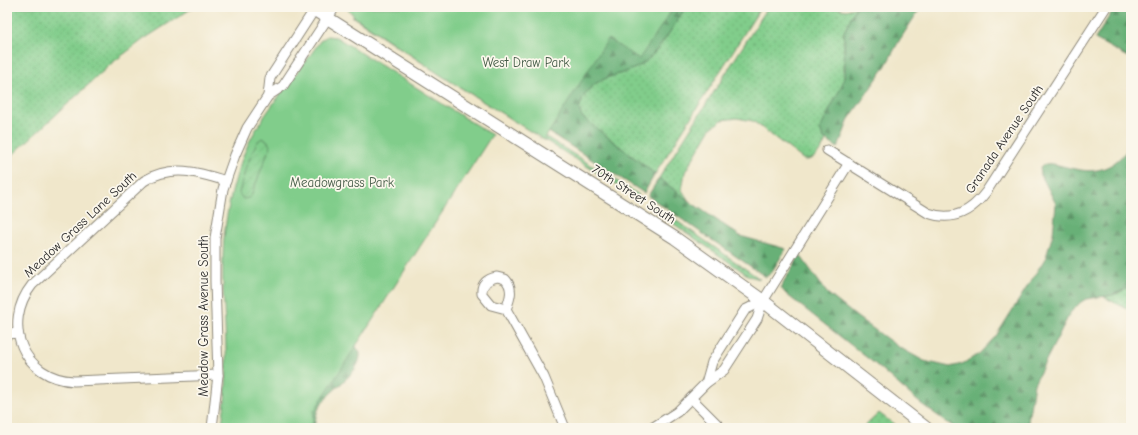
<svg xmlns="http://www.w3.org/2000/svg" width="1138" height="435" font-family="'Comic Neue',sans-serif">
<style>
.grass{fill:url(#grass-dots);stroke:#567c5b}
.forest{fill:url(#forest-firs);stroke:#4a6e51}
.park{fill:#81cd8b;stroke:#567c5b}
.garden{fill:url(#garden-furrows);stroke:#567c5b}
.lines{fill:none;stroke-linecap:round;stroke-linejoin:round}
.street-casing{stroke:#8e897b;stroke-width:11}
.secondary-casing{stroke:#8e897b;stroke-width:14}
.street{stroke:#fff;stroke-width:9}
.secondary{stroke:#fff;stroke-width:12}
.labels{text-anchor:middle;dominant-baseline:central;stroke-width:3.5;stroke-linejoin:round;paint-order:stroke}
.park-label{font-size:13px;fill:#455c48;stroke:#fbf7ec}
.street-label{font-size:13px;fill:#2b2b2b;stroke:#fbf7ec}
</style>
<defs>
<pattern id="grass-dots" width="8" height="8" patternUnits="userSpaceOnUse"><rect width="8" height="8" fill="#81cd8b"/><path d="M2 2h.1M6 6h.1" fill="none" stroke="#70b078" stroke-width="1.8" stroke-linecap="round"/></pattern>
<pattern id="forest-firs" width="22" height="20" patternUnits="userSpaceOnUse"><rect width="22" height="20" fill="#68b077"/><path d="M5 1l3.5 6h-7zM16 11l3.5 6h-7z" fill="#568f62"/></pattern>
<pattern id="garden-furrows" width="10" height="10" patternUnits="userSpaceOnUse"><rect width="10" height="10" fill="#81cd8b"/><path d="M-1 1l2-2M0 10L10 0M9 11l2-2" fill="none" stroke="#70b078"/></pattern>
</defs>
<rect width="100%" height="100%" fill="#fbf7ec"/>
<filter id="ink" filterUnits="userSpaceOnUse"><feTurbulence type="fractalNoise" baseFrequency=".025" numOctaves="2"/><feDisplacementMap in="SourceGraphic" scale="8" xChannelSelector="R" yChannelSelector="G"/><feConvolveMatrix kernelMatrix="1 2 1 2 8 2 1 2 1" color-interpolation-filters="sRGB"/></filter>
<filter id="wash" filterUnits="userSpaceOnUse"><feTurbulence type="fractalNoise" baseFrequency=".012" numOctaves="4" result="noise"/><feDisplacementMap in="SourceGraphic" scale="16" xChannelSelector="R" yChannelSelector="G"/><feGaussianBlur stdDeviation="0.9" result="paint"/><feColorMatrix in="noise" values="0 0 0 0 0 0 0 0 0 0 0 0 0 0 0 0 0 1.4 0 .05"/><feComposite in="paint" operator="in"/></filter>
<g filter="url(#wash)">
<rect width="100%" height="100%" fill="#f0e7cb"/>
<g class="grass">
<path d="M7 7H194L144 39 112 63 7 160Z"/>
<path d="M686 7H761L655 174 582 117 579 109C590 69 623 81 646 61 662 47 674 25 686 7Z"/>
<path d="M768 7H833L846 10 856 7 844 32V81L836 101 820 129 823 138 826 141C821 150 816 161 804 160L753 121 737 118 722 120 711 128 685 172 682 190 689 201 659 178Z"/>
<path d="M352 16 639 195 636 197 439 74Z"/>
<path d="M648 201 760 279 749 276 648 206Z"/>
<path d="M1131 286V311L1104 297 1116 294Z"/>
<path d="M879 413 899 428H863Z"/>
</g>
<g class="forest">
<path d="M660 7H686C674 25 662 47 646 61 623 81 590 69 579 109L582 117 655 174 644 193 547 131 592 45Z"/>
<path d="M856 7H921L899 41 885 67 849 119 838 148 823 138 820 129 842 85 845 73 844 32Z"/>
<path d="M1115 7H1131V59L1095 39Z"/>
<path d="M1131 144V286L1113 295 1086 299 1081 302 1070 313 1034 384 1027 428H955L920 403 875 364 786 294 781 288 784 281 800 255 827 293 857 317 897 346 924 361 950 367 962 364 979 354 996 336 1046 257 1053 234 1056 204 1041 175 1040 167C1055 152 1098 197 1131 144Z"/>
<path d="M659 178 689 201 740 236 786 249 771 273 766 277 648 196Z"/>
<path d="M355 345 360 353C362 375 326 390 318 410 316 415 315 422 314 428H285Z"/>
</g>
<g class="park">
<path d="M346 7H674L639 59 608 39 544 140 439 74 356 18Z"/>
<path d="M327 36 336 37 492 135 314 411 312 428H221C233 371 221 313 223 255 224 220 232 184 245 151 261 113 297 76 320 41Z"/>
</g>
<path class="garden" d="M262 138 268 141 270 147 251 196 248 198 243 199 239 193 246 167 257 142Z"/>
</g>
<g filter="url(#ink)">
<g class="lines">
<g class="street-casing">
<g id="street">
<path d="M268 96 270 78 316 7"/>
<path d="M827 150 928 213C953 222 971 212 986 192L1106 7"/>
<path d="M497 277 505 279C514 288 510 299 506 309L491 305 482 294C481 284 487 279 497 277Z"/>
<path d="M506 309 544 377 565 428"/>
<path d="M7 334 18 333"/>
<path d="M218 375 74 381C23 379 1 324 32 285L144 181C171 164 198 172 226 181"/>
<path d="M706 383 712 362 745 310 763 301"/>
<path d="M692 399 721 428"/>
<path d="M212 428 218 375 215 281V238L223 189 235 155 247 128 268 96 283 86 335 7"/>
<path d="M652 428 677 412 706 383 724 370 757 319 763 301 849 163"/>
</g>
</g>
<g class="secondary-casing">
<path id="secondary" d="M310 7 675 238 763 301 926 428"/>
</g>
<use href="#street" class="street"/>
<use href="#secondary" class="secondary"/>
</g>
</g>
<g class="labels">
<g class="park-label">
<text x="526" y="62">West Draw Park</text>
<text x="342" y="182">Meadowgrass Park</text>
</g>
<g class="street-label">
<text transform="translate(1004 139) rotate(-56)">Granada Avenue South</text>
<text transform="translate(634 194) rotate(33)">70th Street South</text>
<text transform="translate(80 224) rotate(-43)">Meadow Grass Lane South</text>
<text transform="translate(203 316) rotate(-90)">Meadow Grass Avenue South</text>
</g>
</g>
<rect width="1138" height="435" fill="none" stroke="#fbf7ec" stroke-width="24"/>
</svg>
